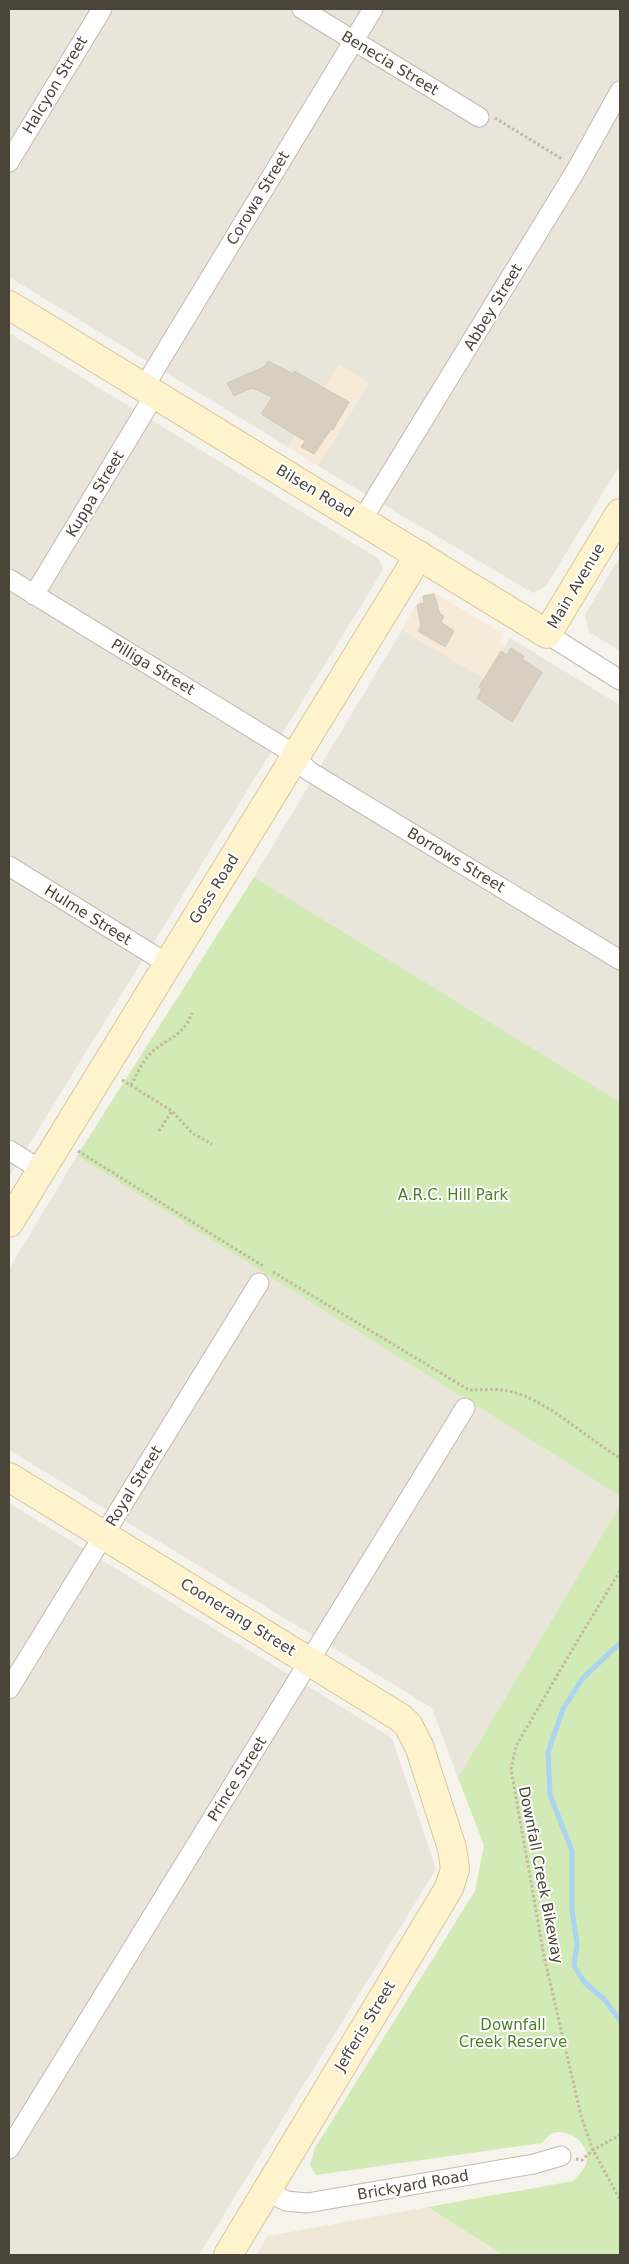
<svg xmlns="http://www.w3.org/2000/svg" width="629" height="2264" font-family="'DejaVu Sans',sans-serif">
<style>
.residential{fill:#eae5da}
.commercial{fill:#f7ead8}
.education{fill:#efe8d6}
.green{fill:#d2eab5}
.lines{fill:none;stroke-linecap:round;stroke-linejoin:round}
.stream{stroke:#a9d4f2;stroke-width:5}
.building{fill:#d8cfc1;stroke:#d3c7b4}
.street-casing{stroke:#c2bbae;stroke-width:21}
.secondary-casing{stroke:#d6c79b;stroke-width:30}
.path{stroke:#c4b79f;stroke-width:3;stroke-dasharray:2.5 2.5;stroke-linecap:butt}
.street{stroke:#fff;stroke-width:19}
.secondary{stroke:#fff3cd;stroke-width:28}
.labels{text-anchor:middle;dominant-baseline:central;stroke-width:4;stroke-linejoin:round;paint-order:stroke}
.street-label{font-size:15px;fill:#4b4439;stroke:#fff}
.park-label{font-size:15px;fill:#4a7f2a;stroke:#fff}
</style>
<rect width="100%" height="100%" fill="#f6f3ec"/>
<g class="residential">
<path d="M9 9H620V465L546 586 533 593 318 466 369 383 339 364 288 447 9 277Z"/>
<path d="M9 333 379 559 383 570 9 1177Z"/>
<path d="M620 556V651L589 632 585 615Z"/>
<path d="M402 630 485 679 510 638 620 705V1102L254 877Z"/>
<path d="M77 1156 620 1496V1505L458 1778 432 1708 9 1450V1269Z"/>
<path d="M9 1503 392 1738 436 1869 199 2255H9Z"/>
</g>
<g class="commercial">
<path d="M339 364 369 383 318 466 288 447Z"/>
<path d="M434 593 504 634 499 643 505 646 485 679 402 630 420 599 426 594Z"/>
</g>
<path class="education" d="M428 2207 503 2255H256L268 2236Z"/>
<g class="green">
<path d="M254 877 620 1102V1496L77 1156Z"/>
<path d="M620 1505V2255H503L428 2207 573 2181C579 2175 586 2168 587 2160 589 2143 567 2126 550 2134 548 2136 544 2141 542 2143L316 2175 310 2165 315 2148 475 1891 484 1845 458 1778Z"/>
</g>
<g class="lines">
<path class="stream" d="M620 1643 582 1679 563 1709 548 1752 550 1795 572 1851V1910L577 1944 574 1966 585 1983 604 1999 620 2020"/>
</g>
<g class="building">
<path d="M268 361 293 374 294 371 349 402 333 430 331 429 314 454 301 447 305 441 261 414 272 397 252 388 234 396 227 383 264 367Z"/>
<path d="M434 594 440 614 444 616 441 622 454 631 445 647 418 631 421 626 417 605 424 603 423 596Z"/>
<path d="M511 648 524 656 522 659 542 672 512 722 477 698 482 689 479 687 501 651 507 655Z"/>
</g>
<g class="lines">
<g class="street-casing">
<g id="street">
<path d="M302 9 479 117"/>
<path d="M9 162 102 9"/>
<path d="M144 387 373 9"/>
<path d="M362 520 575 172 620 91"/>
<path d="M9 579 286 749 309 771 620 960"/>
<path d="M34 595 155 394"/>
<path d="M547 634 620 680"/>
<path d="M9 866 168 964"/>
<path d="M9 1150 41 1170"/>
<path d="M9 1689 259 1283"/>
<path d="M9 2149 465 1408"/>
<path d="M267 2191 286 2201 307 2203 534 2164 561 2156"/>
</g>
</g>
<g class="secondary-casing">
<g id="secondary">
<path d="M9 305 547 634 620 513"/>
<path d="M9 1223 419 555"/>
<path d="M9 1477 401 1718 408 1725 419 1746 452 1848 455 1869 449 1888 228 2255"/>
</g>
</g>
<g class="path">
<path d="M495 118 562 159"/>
<path d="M122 1080 172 1111 192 1133 212 1144"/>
<path d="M131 1085C137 1074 143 1060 153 1051 170 1037 183 1036 192 1013"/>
<path d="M159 1131 172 1111"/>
<path d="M78 1151 263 1266"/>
<path d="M273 1272 469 1390C481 1390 496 1388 508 1391 545 1398 586 1438 620 1458"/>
<path d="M620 1571 579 1638 516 1746 511 1769 544 1956 581 2116 593 2150 620 2200"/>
<path d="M576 2159 582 2160 593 2150 620 2135"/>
</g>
<use href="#street" class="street"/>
<use href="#secondary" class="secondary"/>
</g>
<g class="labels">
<g class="street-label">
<text transform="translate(390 63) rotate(31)">Benecia Street</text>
<text transform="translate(55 85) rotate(-59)">Halcyon Street</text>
<text transform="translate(258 198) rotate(-59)">Corowa Street</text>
<text transform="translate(493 307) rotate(-59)">Abbey Street</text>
<text transform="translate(315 491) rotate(31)">Bilsen Road</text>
<text transform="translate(95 494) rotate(-59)">Kuppa Street</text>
<text transform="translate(576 586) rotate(-59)">Main Avenue</text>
<text transform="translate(153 667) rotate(31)">Pilliga Street</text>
<text transform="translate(456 860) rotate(31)">Borrows Street</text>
<text transform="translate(214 889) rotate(-58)">Goss Road</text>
<text transform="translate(88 915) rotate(32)">Hulme Street</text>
<text transform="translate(134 1486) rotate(-58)">Royal Street</text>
<text transform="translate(238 1617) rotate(32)">Coonerang Street</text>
<text transform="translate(237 1779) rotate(-58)">Prince Street</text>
<text transform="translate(541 1875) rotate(79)">Downfall Creek Bikeway</text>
<text transform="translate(365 2026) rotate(-59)">Jefferis Street</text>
<text transform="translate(413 2185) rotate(-10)">Brickyard Road</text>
</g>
<g class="park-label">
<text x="453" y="1195">A.R.C. Hill Park</text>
<text x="513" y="2025">Downfall<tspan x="513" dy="17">Creek Reserve</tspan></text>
</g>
</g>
<rect width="629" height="2264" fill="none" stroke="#4b4439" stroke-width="20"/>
</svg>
